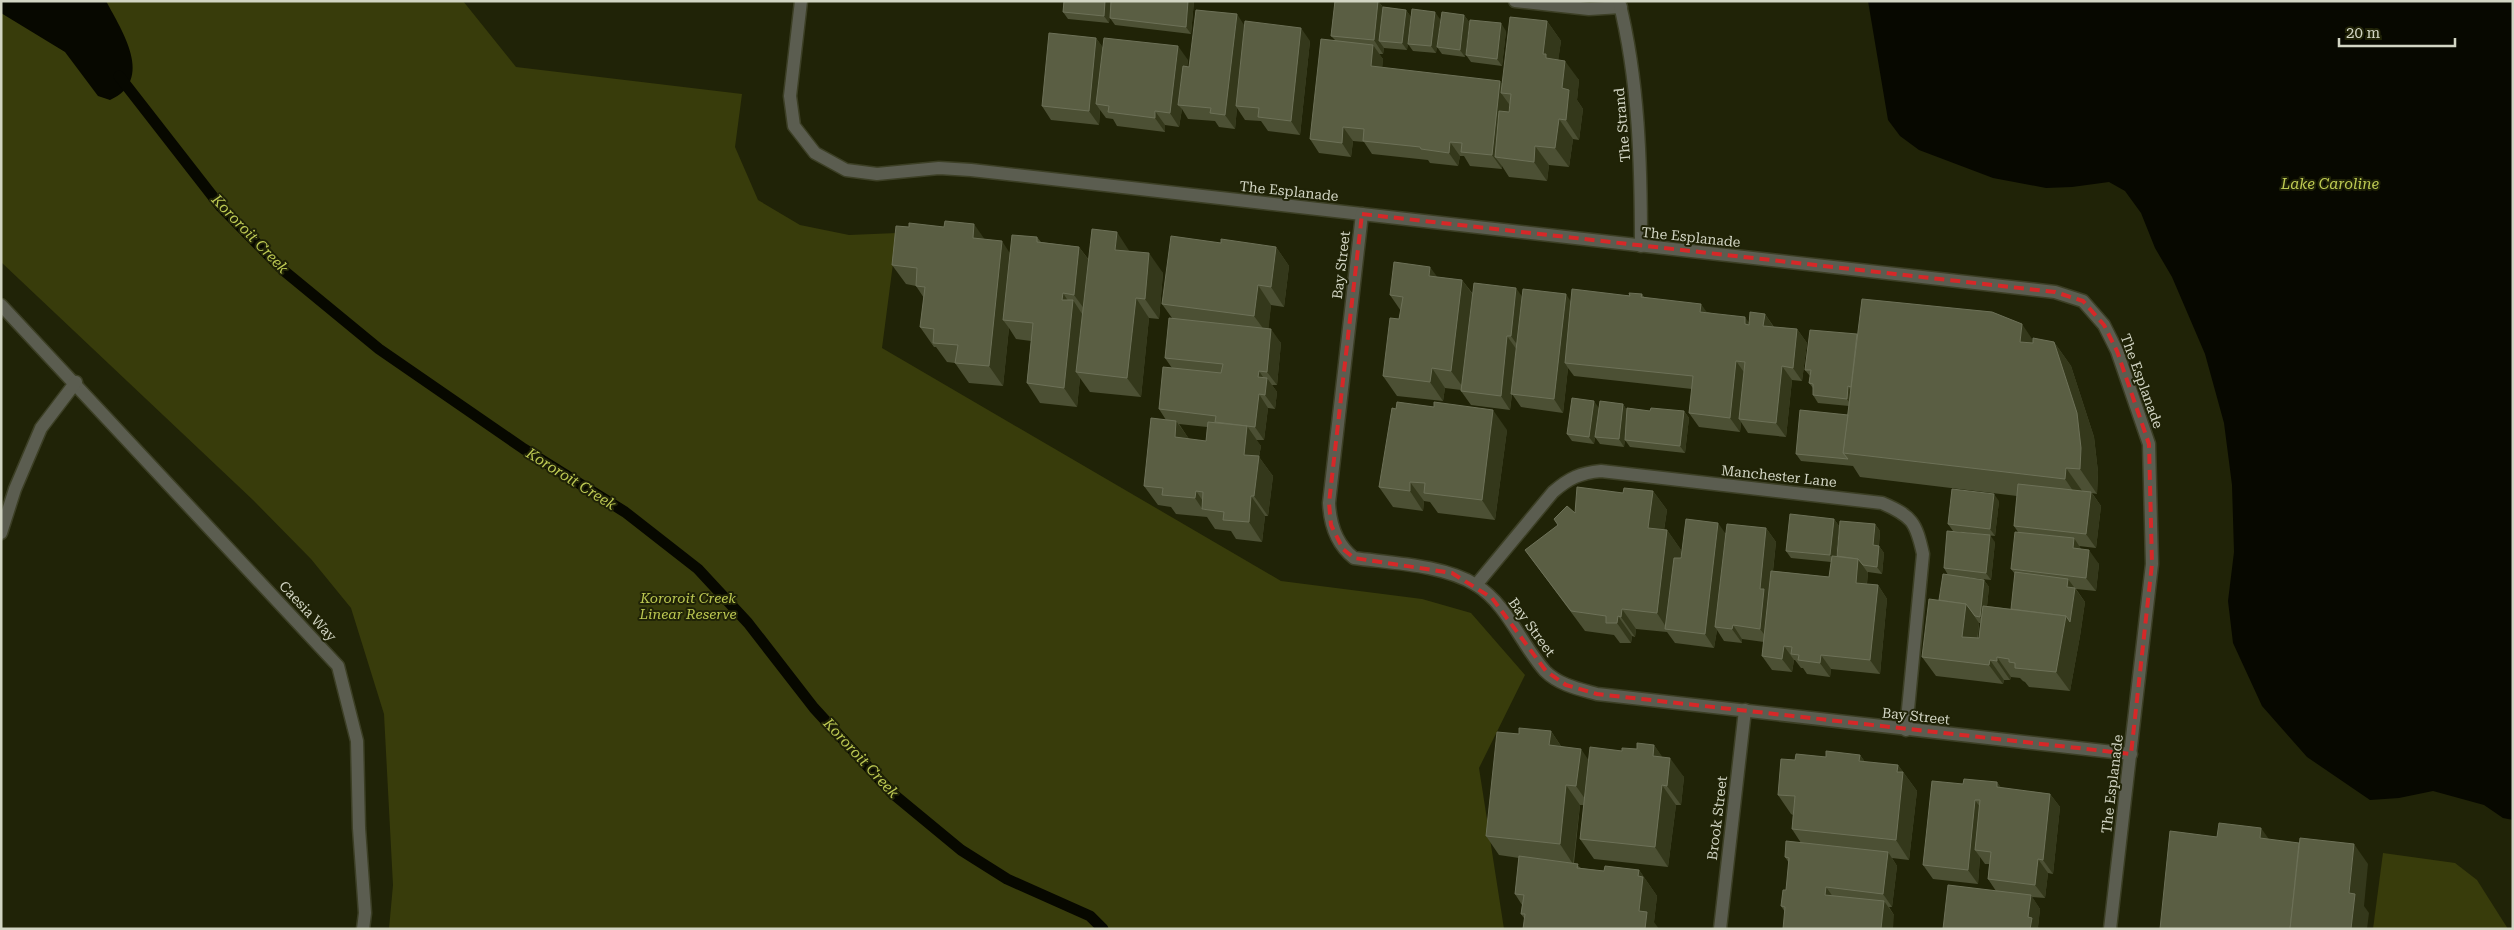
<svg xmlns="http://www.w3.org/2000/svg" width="2514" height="930" font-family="'Roboto Serif',serif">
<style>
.green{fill:#383c0b}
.water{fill:#070800}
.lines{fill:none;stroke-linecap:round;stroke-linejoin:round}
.stream{stroke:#070800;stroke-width:11}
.minor-casing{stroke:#3c3f25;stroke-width:15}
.minor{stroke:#5b5d50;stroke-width:12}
.wall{fill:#4c5034;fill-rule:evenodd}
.shaded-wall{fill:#34381b}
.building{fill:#5a5e43;stroke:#6d7158}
.marked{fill:none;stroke:#d62828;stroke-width:4;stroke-dasharray:10 6;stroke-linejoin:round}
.labels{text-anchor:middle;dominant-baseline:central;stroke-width:4;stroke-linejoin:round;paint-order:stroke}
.street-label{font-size:14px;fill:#d2d5c4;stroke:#202307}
.park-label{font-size:14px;font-style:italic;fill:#bdc952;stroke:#202307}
.water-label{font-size:15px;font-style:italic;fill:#beca53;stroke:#202307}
</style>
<rect width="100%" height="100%" fill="#202307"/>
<g class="green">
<path d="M1 1H463L516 67 742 94 735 147 758 200 800 225 849 235 897 233 882 348 1281 581 1422 599 1471 613 1525 675 1479 768 1504 929H389L393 885 384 714 351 608 311 559 253 500 1 262Z"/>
<path d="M2383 853 2455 863 2477 880 2508 929H2373Z"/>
</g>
<g class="water">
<path d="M1 1H106C122 31 155 80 110 100L98 96 65 52 1 13Z"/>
<path d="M1868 1H2513V820L2503 818 2484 805 2433 791 2399 798 2370 800 2307 757 2262 706 2233 643 2228 601 2234 552 2232 485 2224 423 2205 354 2172 277 2155 248 2141 213 2125 191 2109 182 2072 187 2046 188 1993 178 1919 150 1900 136 1888 120Z"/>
</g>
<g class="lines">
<path class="stream" d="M119 76 221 207 283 270 379 349 524 449 625 512 698 569 748 623 814 708 892 793 961 850 1007 879 1090 916 1103 929"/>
<g class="minor-casing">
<g id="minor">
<path d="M801 1 790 96 794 126 815 153 846 170 877 174 939 168 971 170 2055 292 2083 301 2104 325 2117 351 2149 444 2152 564 2110 929"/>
<path d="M1515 1 1589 9 1621 7"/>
<path d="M1619 1C1639 81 1641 165 1641 246"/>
<path d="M1362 214 1329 503C1330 524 1336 544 1354 558 1391 563 1444 565 1476 585 1507 604 1521 644 1545 671 1559 685 1579 689 1597 694L2131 754"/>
<path d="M1 305 338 666 357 741 359 828 365 913 363 929"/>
<path d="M1 533 15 489 41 428 76 382"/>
<path d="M1476 585 1553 492C1569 478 1580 473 1601 471L1882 503C1912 516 1916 522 1923 554L1906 730"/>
<path d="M1720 929 1745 710"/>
</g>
</g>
<use href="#minor" class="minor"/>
</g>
<g class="wall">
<path d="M1064 1H1111L1109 23 1068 19 1063 12Z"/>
<path d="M1111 1H1194L1191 34 1115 25 1110 18Z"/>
<path d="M1335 1H1378L1383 7 1406 10 1411 17 1407 50 1384 48 1383 54H1379L1383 59 1382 68 1502 84 1547 21 1561 41 1558 60 1579 80 1577 100 1583 109 1579 140 1573 139 1569 167 1549 165 1547 181 1509 177 1502 166V169L1470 166 1464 156H1460L1458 166 1430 163 1428 160 1372 154 1364 142 1353 141 1351 157 1319 153 1310 139 1335 40 1331 36ZM1509 104 1510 106 1509 112H1508Z"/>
<path d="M1464 15 1469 22 1465 57 1442 54 1437 47Z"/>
<path d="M1440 19 1436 53 1413 51 1408 44Z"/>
<path d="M1244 25 1310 41 1300 135 1268 131 1261 121 1245 120 1237 108 1235 129 1219 127 1215 121 1188 119 1182 109 1179 127 1165 125V132L1117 126 1113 119 1106 118 1100 110 1099 125 1051 120 1042 106 1096 38 1103 48 1188 60 1187 67H1189Z"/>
<path d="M1506 31 1502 66 1471 62 1466 55Z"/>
<path d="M909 227 985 239 1010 253 1037 237 1041 242 1079 247 1089 260 1130 251 1163 273 1159 319 1149 318 1141 397 1090 392 1080 378 1077 407 1040 403 1027 383 1031 341 1016 339 1009 328 1003 386 969 383 955 363 947 362 936 347H934L920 327 924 298 916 286 906 284 892 265Z"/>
<path d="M1221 243 1276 247 1289 266 1284 307 1271 305 1268 329 1281 343 1277 385H1272L1277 392 1275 409 1268 408 1264 440H1256L1261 446 1259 457 1273 476 1268 516H1265L1262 542 1236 539 1231 531 1215 529 1207 517 1176 514 1171 507 1158 505 1144 486 1166 420 1159 409 1172 368 1165 358 1172 318 1162 304ZM1179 424 1207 427 1206 441 1189 439Z"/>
<path d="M1437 277 1462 280 1473 294 1523 297 1571 302 1642 294 1644 297 1749 322 1765 314 1774 327 1797 329 1807 343 1802 381 1792 380 1786 437 1748 433 1741 422 1740 432 1699 427 1689 413 1692 389 1574 376 1568 368 1563 413 1521 407 1512 394 1510 410 1471 405 1461 391V390L1445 388 1443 401 1397 396 1383 376 1399 319 1401 311 1390 295Z"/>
<path d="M1857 334 2033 340 2054 342 2071 366 2094 437 2098 472 2097 494 2092 493 2101 506 2096 548 2079 546 2081 549 2099 564 2096 591 2076 589 2085 602 2080 636 2070 691 2029 687 2025 682 2023 681 2020 678 2011 677 2010 680H2004L2003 684 1936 676 1922 657 1939 601 1948 575 1944 568 1995 542 1991 580 1962 577 1984 580 1989 587 1987 606 2011 609 2015 574 2011 569 2018 532 2014 526 2017 496 1860 477 1853 466 1801 461 1796 454 1848 415 1849 406 1818 403 1813 395V388L1809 383 1810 376 1805 370ZM1979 623H1980L1979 638H1978Z"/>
<path d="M1623 404 1627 411H1684L1689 418 1685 453 1630 447 1625 440V438L1624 447 1600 444 1595 437Z"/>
<path d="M1599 408 1594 444 1572 441 1567 434Z"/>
<path d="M1507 430 1495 520 1438 513 1430 502 1424 501 1423 511 1393 507 1379 487Z"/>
<path d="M1653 491 1667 510 1664 530H1667L1681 550 1680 558 1725 533 1766 528 1776 542 1773 571 1829 577 1831 562 1791 558 1786 551 1834 519 1839 526 1836 556H1837L1875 524 1880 531 1879 546 1884 553 1882 574 1868 572 1867 584 1878 585 1887 599 1880 674 1831 669 1830 677 1807 674 1803 668H1801L1795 660H1794L1792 672 1772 670 1762 656 1764 642 1742 639V643L1724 641 1717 630 1714 648 1675 643 1667 632 1636 629 1635 637 1632 636 1631 643H1620L1614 635 1585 631 1539 569 1525 550 1575 513 1623 493Z"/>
<path d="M1999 501 1995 536 1953 531 1948 524Z"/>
<path d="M1551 731 1561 746 1589 760 1622 751 1637 749 1654 745 1662 757 1684 777 1681 805H1676L1668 867 1594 859 1580 839 1584 805H1580L1574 863 1581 868 1604 871 1639 870 1657 896 1654 922 1524 918 1521 914 1522 905 1515 894 1519 858 1499 855 1486 836 1519 734Z"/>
<path d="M1860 755 1865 762 1898 765 1917 791 1909 860 1892 858 1897 866 1892 907H1889L1894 915 1785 912 1781 906 1786 890 1789 863 1785 857 1801 843 1792 829 1793 815 1791 814 1778 795 1795 760 1826 757Z"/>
<path d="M1997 782 2001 788 2050 794 2060 807 2053 874 2048 873 2045 898 2032 897 2040 909 2038 927 1996 891 1988 879 1989 864H1985L1980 857 1978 884 1933 879 1923 865 1963 784Z"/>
</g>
<g class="shaded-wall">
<path d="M1105 1H1111L1109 23 1104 16Z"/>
<path d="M1188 1H1194L1191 34 1186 27Z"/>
<path d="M1378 1 1388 14 1379 41 1384 48 1383 54 1374 40Z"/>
<path d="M1406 10 1411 17 1407 50 1402 43Z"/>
<path d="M1435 12 1440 19 1436 53 1431 46Z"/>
<path d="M1237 14 1246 28 1236 106 1237 108 1235 129 1225 115Z"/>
<path d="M1464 15 1469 22 1465 57 1460 50Z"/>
<path d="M1547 21 1561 41 1557 70 1560 73 1543 54Z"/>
<path d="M1501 23 1506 31 1502 66 1497 59Z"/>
<path d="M1301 28 1310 41 1300 135 1291 121Z"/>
<path d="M1096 38 1106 52 1096 104 1100 110 1099 125 1089 111Z"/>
<path d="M1373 45 1383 59 1381 80 1371 66Z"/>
<path d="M1178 46 1188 60 1182 105H1178L1182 109 1179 127 1170 113Z"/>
<path d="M1565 61 1579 80 1577 100 1583 109 1579 140 1566 120 1562 88Z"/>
<path d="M1500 81 1509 94 1501 93 1509 104 1503 158 1495 157 1502 166V169L1492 155Z"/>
<path d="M1155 111 1165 125V132L1155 118Z"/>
<path d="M1559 119 1573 139 1569 167 1555 148Z"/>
<path d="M1343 127 1353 141 1351 157 1342 143Z"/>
<path d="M1450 142 1460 156 1458 166 1449 153Z"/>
<path d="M1535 146 1549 165 1547 181 1534 162Z"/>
<path d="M974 224 988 244 973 238Z"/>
<path d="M1117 232 1130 252 1115 250Z"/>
<path d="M1002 241 1015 261 1003 320 1009 328 1003 386 989 366Z"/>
<path d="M1079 247 1093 266 1088 314 1074 295Z"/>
<path d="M1276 247 1289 266 1284 307 1271 287Z"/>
<path d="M1149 253 1163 273 1159 319 1145 299Z"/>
<path d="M1430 267 1444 286 1429 276Z"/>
<path d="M1462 280 1476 299 1465 390 1451 371Z"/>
<path d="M1258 285 1271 305 1268 335 1254 316Z"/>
<path d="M1516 288 1526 302 1521 350 1511 336Z"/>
<path d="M1063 293 1072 307 1073 300 1086 320 1076 372 1080 378 1077 407 1064 388 1062 300Z"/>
<path d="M1566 294 1575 308 1565 363 1568 368 1563 413 1554 399Z"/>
<path d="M1136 298 1149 318 1141 397 1127 378Z"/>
<path d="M1701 304 1711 318 1700 312Z"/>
<path d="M1765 314 1774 328 1763 326Z"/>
<path d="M1745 317 1755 331 1745 324Z"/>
<path d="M2022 324 2039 349 2020 342Z"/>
<path d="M1271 329 1281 343 1277 385 1267 372Z"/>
<path d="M1797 329 1807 343 1802 381 1793 368Z"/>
<path d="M1507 336 1517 350 1510 410 1501 396Z"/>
<path d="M2054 342 2071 366 2094 437 2098 472 2097 494 2080 469Z"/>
<path d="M1736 361 1746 375 1739 419 1741 422 1740 432 1730 418Z"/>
<path d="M1782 366 1792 380 1786 437 1776 423Z"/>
<path d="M1432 368 1445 388 1443 401 1430 382Z"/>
<path d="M1259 371 1267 383V378L1277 392 1275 409 1265 395 1258 377Z"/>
<path d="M1848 386 1853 394 1852 406 1847 399Z"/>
<path d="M1259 394 1268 408 1264 440 1255 427Z"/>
<path d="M1594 401 1599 408 1594 444 1589 437Z"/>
<path d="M1623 404 1628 412 1624 447 1619 439Z"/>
<path d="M1493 410 1507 430 1495 520 1482 500Z"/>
<path d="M1684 411 1689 418 1685 453 1680 446Z"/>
<path d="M1176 421 1190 440 1175 437Z"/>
<path d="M1247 426 1261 446 1259 457 1273 476 1268 516 1254 496 1244 455Z"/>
<path d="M2066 468 2083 492 2082 504 2065 479Z"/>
<path d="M1410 482 1424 501 1423 511 1410 491Z"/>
<path d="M1196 491 1209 510H1203L1195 498Z"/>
<path d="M1653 491 1667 510 1661 548 1648 528Z"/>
<path d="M2091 492 2101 506 2096 548 2086 534Z"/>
<path d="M1994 494 1999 501 1995 536 1990 529Z"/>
<path d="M1251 496 1265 516 1262 542 1249 522Z"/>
<path d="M1834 519 1839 526 1835 563 1830 555Z"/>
<path d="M1718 523 1728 537 1715 627 1717 630 1714 648 1705 634Z"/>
<path d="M1875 524 1880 531 1878 553 1873 545Z"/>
<path d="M1766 528 1776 542 1770 597V642L1760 629V589Z"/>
<path d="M1667 530 1681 550 1671 630H1668L1657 613Z"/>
<path d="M1990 535 1995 542 1991 580 1986 573Z"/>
<path d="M2074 538 2083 552 2073 548Z"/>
<path d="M1879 546 1884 553 1882 574 1877 567Z"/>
<path d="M2089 550 2099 564 2096 591 2086 578Z"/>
<path d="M1858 559 1868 573 1865 597 1856 583Z"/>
<path d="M2068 579 2085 602 2080 636 2070 691 2056 672Z"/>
<path d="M1984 580 1989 587 1985 624 1980 617Z"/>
<path d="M1878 585 1887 599 1880 674 1870 660Z"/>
<path d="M1966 604 1979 623 1975 656 1962 637Z"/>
<path d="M1622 609 1636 629 1635 637 1621 617Z"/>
<path d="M1618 616 1632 636 1631 643 1617 623Z"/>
<path d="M1733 625 1742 639V643L1732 629Z"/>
<path d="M1784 646 1794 660 1792 672 1782 659Z"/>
<path d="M1821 655 1831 669 1830 677 1820 663Z"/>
<path d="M1997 657 2011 677 2010 680 1997 661Z"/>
<path d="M1990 660 2004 680 2003 684 1989 665Z"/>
<path d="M1551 731 1564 751 1549 745Z"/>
<path d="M1654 745 1668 765 1653 756Z"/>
<path d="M1581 749 1594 768 1590 806 1576 786Z"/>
<path d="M1860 755 1874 775 1859 761Z"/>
<path d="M1670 758 1684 777 1681 805 1667 786Z"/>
<path d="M1898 765 1917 791 1909 860 1896 840 1897 772Z"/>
<path d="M1997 782 2007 796 1997 787Z"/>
<path d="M1566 785 1580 805 1573 864 1560 844Z"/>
<path d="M1662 785 1676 805 1668 867 1655 847Z"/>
<path d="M2050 794 2060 807 2053 874 2043 860Z"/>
<path d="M1975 800 1985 814 1975 850 1980 857 1978 884 1968 870Z"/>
<path d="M2261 828 2271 842 2260 838Z"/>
<path d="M2354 844 2368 864 2364 906 2369 913 2367 929H2351L2349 893Z"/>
<path d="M1888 852 1897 866 1892 907 1883 894Z"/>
<path d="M2038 859 2048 873 2045 898 2035 885Z"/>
<path d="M1639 870 1657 896 1654 922 1659 929H1645L1639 911 1638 876Z"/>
<path d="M1826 887 1836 901 1825 895Z"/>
<path d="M2031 895 2040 909 2038 927 2040 929H2030L2028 917Z"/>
<path d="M1884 901 1894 915 1893 929H1881Z"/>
</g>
<g class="building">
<path d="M1064 1H1105L1104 16 1063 12Z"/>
<path d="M1111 1H1188L1186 27 1110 18Z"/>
<path d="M1335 1H1378L1374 40 1331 36Z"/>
<path d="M1383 7 1406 10 1402 43 1379 41Z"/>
<path d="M1412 9 1435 12 1431 46 1408 44Z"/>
<path d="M1196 10 1237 14 1225 115 1210 113 1211 108 1178 105 1183 66 1189 67Z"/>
<path d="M1442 12 1464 15 1460 50 1437 47Z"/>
<path d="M1510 17 1547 21 1543 54H1546V58L1565 61 1562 88 1569 90 1566 120 1559 119 1555 148 1535 146 1534 162 1495 157 1499 111 1509 112 1511 94 1501 93Z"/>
<path d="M1470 20 1501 23 1497 59 1466 55Z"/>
<path d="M1245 21 1301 28 1291 121 1258 117 1259 108 1236 106Z"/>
<path d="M1049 33 1096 38 1089 111 1042 106Z"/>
<path d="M1104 38 1178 46 1170 113 1155 111V118L1108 112 1109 106 1096 104Z"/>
<path d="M1321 39 1373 45 1371 66 1500 81 1492 155 1461 152 1462 143 1450 142 1449 153 1421 149 1420 147 1363 141 1364 129 1343 127 1342 143 1310 139Z"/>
<path d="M945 221 974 224 973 238 1002 241 989 366 955 363 958 345 933 343 934 329 920 327 925 287 916 286 917 268 892 265 896 226 909 227V223L944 227Z"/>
<path d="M1092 229 1117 232 1115 250 1149 253 1145 299 1136 298 1127 378 1076 372Z"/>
<path d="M1012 235 1037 237V242L1079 247 1074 295 1063 293 1062 300H1073L1064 388 1027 383 1033 323 1003 320Z"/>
<path d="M1171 236 1221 243V239L1276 247 1271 287 1258 285 1254 316 1162 304Z"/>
<path d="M1394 262 1430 267 1429 276 1462 280 1451 371 1432 368 1430 382 1383 376 1390 318 1399 319 1403 297 1390 295Z"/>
<path d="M1474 283 1516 288 1511 336H1507L1501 396 1461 391Z"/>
<path d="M1523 289 1566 294 1554 399 1511 394Z"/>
<path d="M1572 289 1630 296 1629 293 1642 294 1641 297 1701 304 1700 312 1745 317V324L1749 325 1750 312 1765 314 1763 326 1797 329 1793 368 1782 366 1776 423 1739 419 1745 362 1736 361 1730 418 1689 413 1693 376 1565 363Z"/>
<path d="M1862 299 1992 312 2022 324 2020 342 2033 343V338L2054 342 2077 413 2081 448 2080 469 2066 468 2065 479 1843 453Z"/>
<path d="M1169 318 1271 329 1267 372 1259 371 1258 377 1267 378 1265 395 1259 394 1255 427 1215 422 1216 416 1159 409 1163 367 1221 373 1223 364 1165 358Z"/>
<path d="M1810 330 1857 334 1851 387 1848 386 1847 399 1813 395V384L1809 383 1811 370H1805Z"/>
<path d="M1572 398 1594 401 1589 437 1567 434Z"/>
<path d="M1600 401 1623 404 1619 439 1595 437Z"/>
<path d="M1397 402 1434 407V402L1493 410 1482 500 1424 493 1425 483 1410 482V491L1379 487 1392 408 1396 409Z"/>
<path d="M1627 408 1650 411 1651 408 1684 411 1680 446 1625 440Z"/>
<path d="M1800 410 1848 415 1843 453 1848 459 1796 454Z"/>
<path d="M1151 418 1176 421 1175 437 1206 441 1208 422 1247 426 1244 455 1259 456 1254 496H1251L1249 522 1223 520 1224 512 1202 509 1203 492 1196 491 1195 498 1162 495 1163 488 1144 486Z"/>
<path d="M2018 484 2091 492 2086 534 2014 526Z"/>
<path d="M1577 487 1623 493 1624 488 1653 491 1648 528 1667 530 1657 613 1622 609 1621 617 1618 616 1617 623H1606V616L1571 611 1525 550 1558 525 1554 519 1567 506 1575 513Z"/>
<path d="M1952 489 1994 494 1990 529 1948 524Z"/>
<path d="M1790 514 1834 519 1830 555 1786 551Z"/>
<path d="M1686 519 1718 523 1705 634 1665 629 1674 558H1681Z"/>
<path d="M1840 521 1875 524 1873 545 1879 546 1877 567 1863 565 1858 559 1837 556Z"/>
<path d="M1727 524 1766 528 1760 589H1764L1760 629 1733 625 1732 629 1715 627Z"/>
<path d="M1947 531 1990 535 1986 573 1944 568Z"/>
<path d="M2015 532 2074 538 2073 548 2089 550 2086 578 2011 569Z"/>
<path d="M1832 556 1858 559 1856 583 1878 585 1870 660 1821 655 1820 663 1798 660 1799 655 1791 654 1792 647 1784 646 1782 659 1762 656 1771 571 1829 577Z"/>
<path d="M2015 572 2068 579 2067 587 2075 588 2070 622 2066 616 2011 609Z"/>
<path d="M1943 574 1984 580 1980 617 1975 616 1966 604 1939 600Z"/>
<path d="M1929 599 1966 604 1962 637 1979 638 1983 606 2066 616 2056 672 2015 668V663L2009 662V659L1997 657V661L1990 660 1989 665 1922 657Z"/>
<path d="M1519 728 1551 731 1549 745 1581 749 1576 786 1566 785 1560 844 1486 836 1497 732 1519 734Z"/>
<path d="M1637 743 1654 745 1653 756 1670 758 1667 786 1662 785 1655 847 1580 839 1590 747 1622 751V748L1637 749Z"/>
<path d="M1826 751 1860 755 1859 761 1898 765 1897 772H1903L1896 840 1792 829 1795 796 1778 795 1781 759 1795 760 1796 754 1826 757Z"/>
<path d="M1964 779 1997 782V787L2050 794 2043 860 2038 859 2035 885 1988 879 1991 852 1975 850 1980 800H1975L1968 870 1923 865 1932 781 1963 784Z"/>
<path d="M2219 823 2261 828 2260 838 2299 843 2290 929H2160L2170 831 2217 837Z"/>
<path d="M2300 838 2354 844 2349 893 2355 894 2351 929H2290Z"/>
<path d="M1786 841 1888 852 1883 894 1826 887 1825 895 1884 901 1881 929H1783L1785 907 1781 906 1783 890H1786L1789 858 1785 857Z"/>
<path d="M1519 856 1578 864 1577 868 1604 871 1605 866 1639 870 1638 876 1643 877 1639 911 1647 912 1645 929H1523L1525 914H1521L1524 895 1515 894Z"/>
<path d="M1948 885 2031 895 2028 917 2032 918 2030 929H1943Z"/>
</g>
<path class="marked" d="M1362 214 2055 292 2083 301 2104 325 2117 351 2149 444 2152 564 2131 754 1597 694 1566 685 1546 671 1492 598 1452 573 1354 558 1343 549 1331 525 1329 503Z"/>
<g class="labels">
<g class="street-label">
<text transform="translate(1622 125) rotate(-95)">The Strand</text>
<text transform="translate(1289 191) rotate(6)">The Esplanade</text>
<text transform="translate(1691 237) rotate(6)">The Esplanade</text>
<text transform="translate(1341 265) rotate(-83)">Bay Street</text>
<text transform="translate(2142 381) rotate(70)">The Esplanade</text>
<text transform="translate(1779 476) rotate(6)">Manchester Lane</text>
<text transform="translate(308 611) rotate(47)">Caesia Way</text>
<text transform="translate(1532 627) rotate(54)">Bay Street</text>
<text transform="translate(1916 716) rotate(6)">Bay Street</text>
<text transform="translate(2112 784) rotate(-83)">The Esplanade</text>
<text transform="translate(1717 818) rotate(-83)">Brook Street</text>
</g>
<g class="park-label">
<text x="688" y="598">Kororoit Creek<tspan x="688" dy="16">Linear Reserve</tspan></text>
</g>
<g class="water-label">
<text x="2330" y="184">Lake Caroline</text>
<text transform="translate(250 234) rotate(46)">Kororoit Creek</text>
<text transform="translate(571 479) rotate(32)">Kororoit Creek</text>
<text transform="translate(861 758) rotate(47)">Kororoit Creek</text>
</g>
</g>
<rect width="2514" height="930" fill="none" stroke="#d2d5c4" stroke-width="5"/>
<path d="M2339 38v8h116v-8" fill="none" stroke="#d2d5c4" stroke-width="2.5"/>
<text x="2346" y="38" font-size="15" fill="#d2d5c4" stroke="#202307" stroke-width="4" paint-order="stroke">20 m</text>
</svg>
